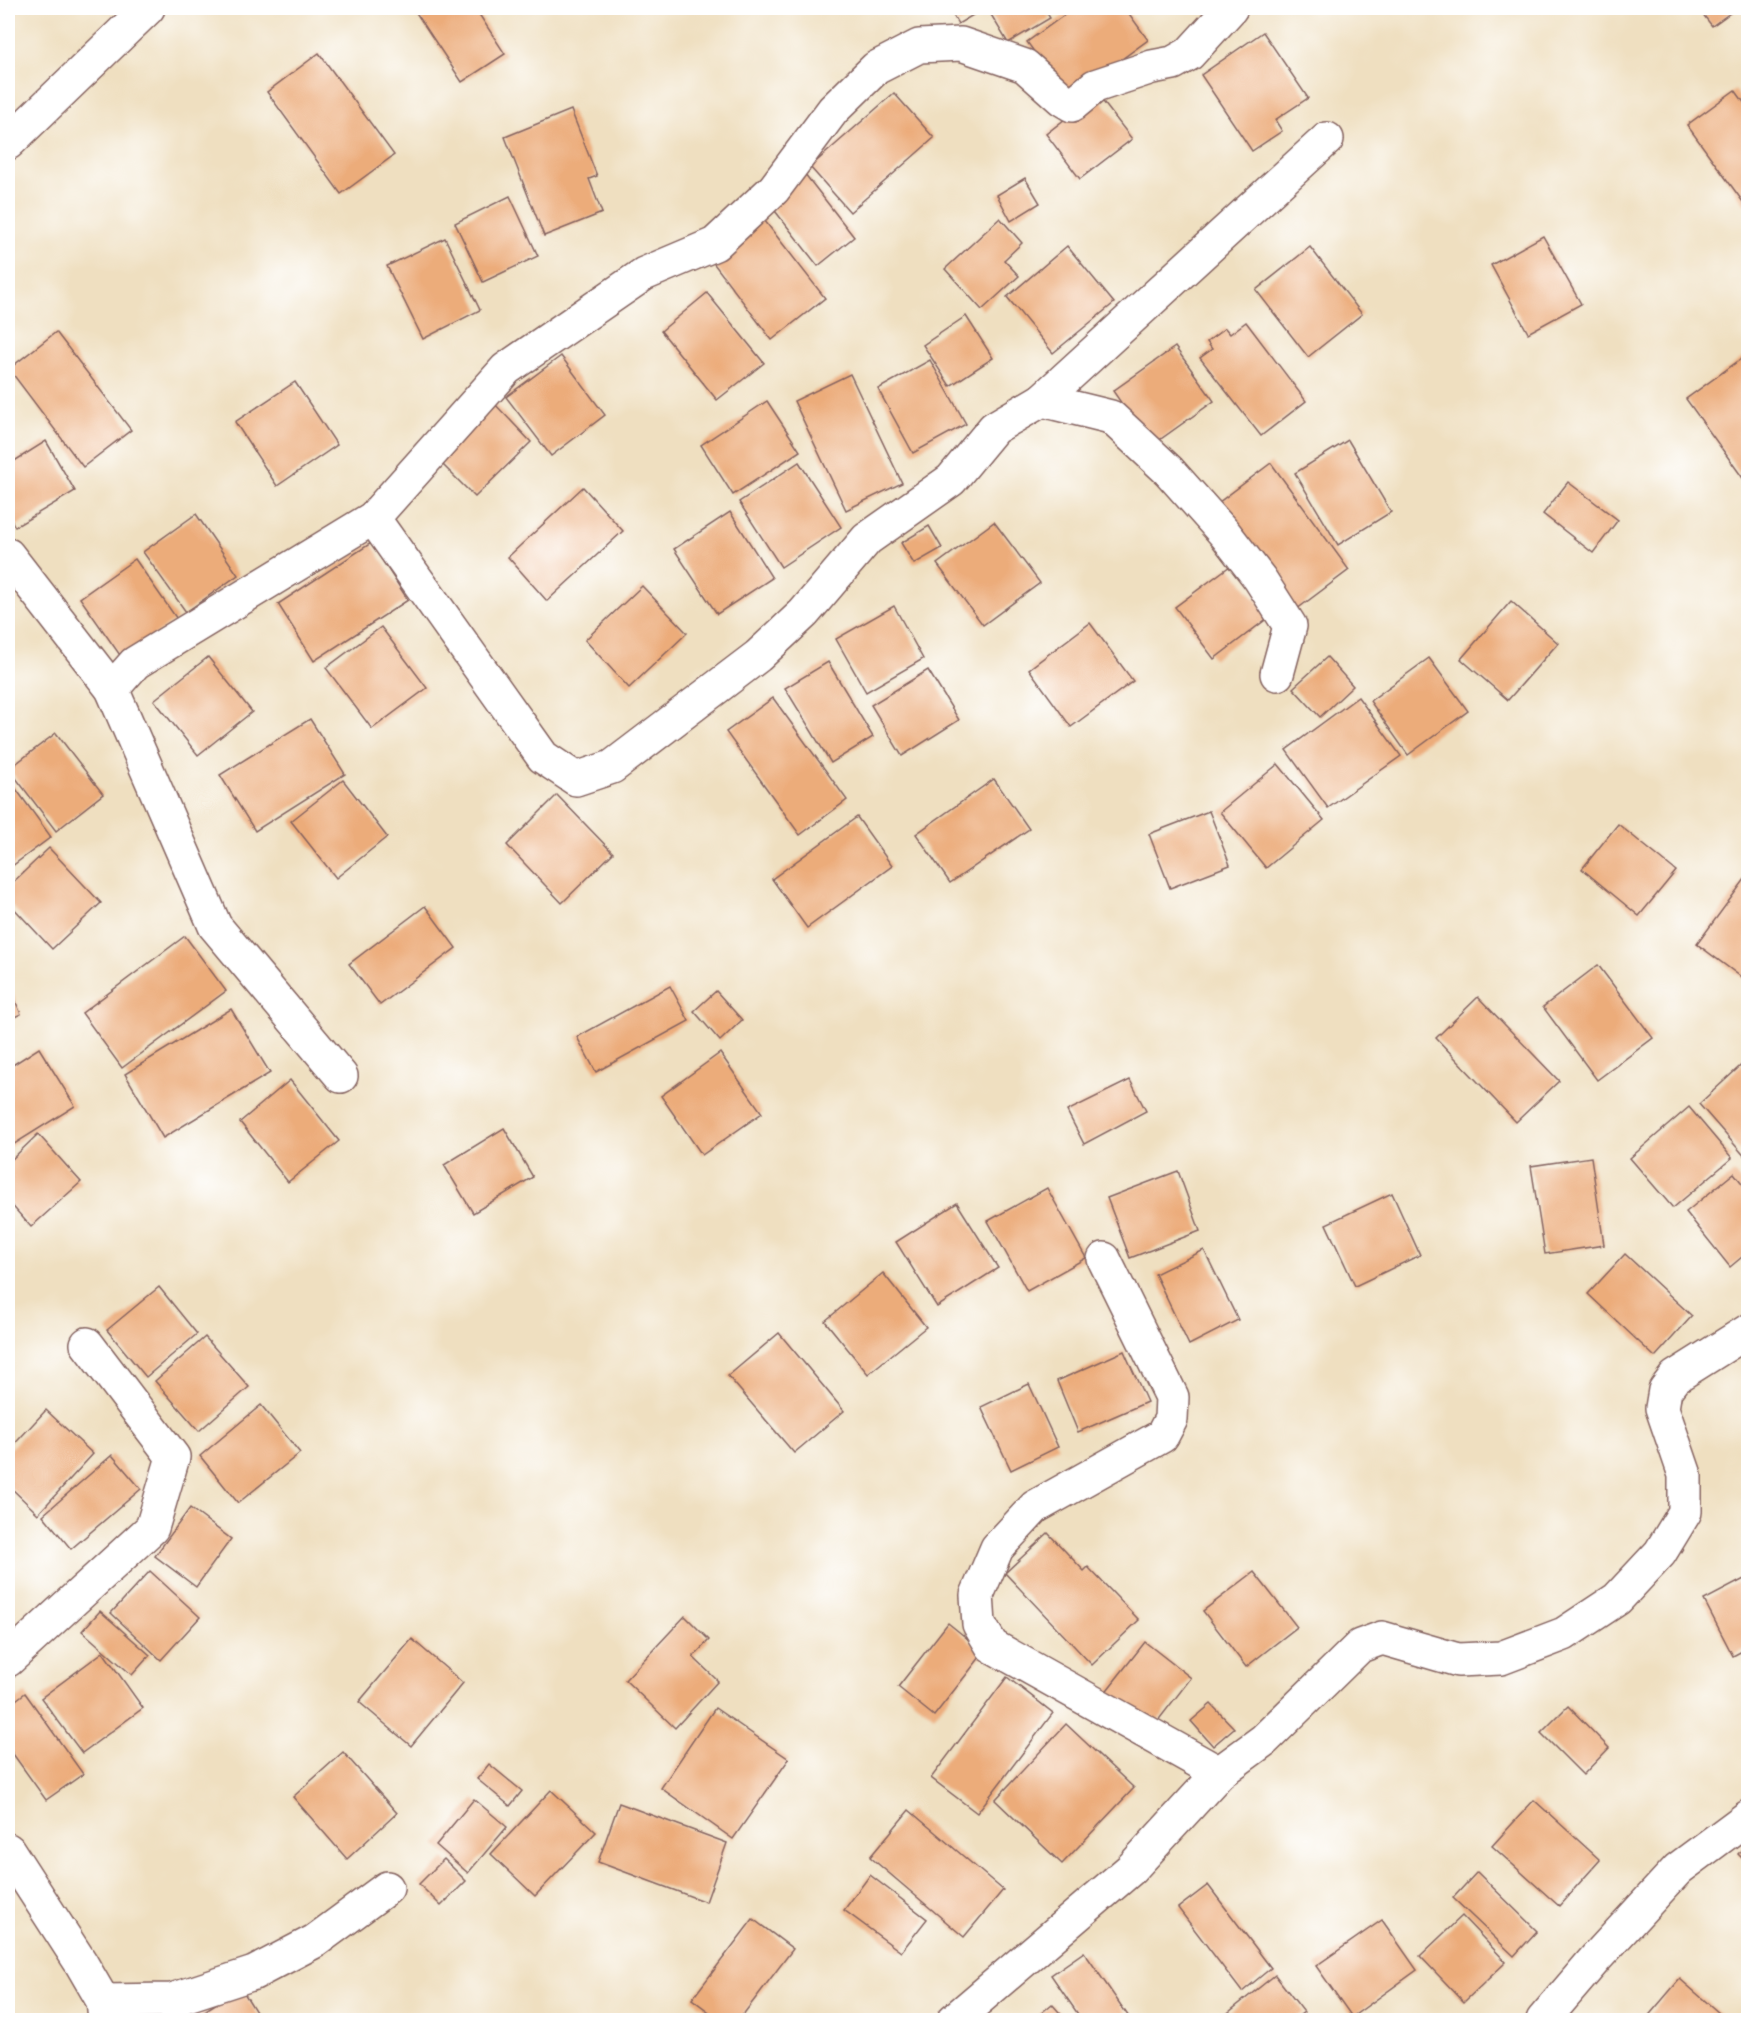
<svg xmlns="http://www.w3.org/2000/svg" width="1756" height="2028" font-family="'Patrick Hand',sans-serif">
  <rect width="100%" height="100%" fill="#fff"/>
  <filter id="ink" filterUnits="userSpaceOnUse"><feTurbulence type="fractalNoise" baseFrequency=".0167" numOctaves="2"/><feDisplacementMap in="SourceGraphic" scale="12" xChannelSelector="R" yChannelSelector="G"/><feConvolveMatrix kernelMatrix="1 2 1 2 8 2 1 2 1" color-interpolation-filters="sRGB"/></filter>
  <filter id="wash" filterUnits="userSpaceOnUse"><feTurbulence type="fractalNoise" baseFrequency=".008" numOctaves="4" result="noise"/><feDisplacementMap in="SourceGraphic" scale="24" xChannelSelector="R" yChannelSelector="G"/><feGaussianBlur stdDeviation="1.35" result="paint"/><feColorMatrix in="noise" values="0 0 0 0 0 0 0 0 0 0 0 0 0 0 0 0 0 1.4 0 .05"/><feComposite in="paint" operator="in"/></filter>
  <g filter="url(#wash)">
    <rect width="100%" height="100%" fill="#efdfc0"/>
    <g id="blocks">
      <g fill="#ecac7a">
        <polygon points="413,8 475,8 505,54 462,82"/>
        <polygon points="949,8 985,8 958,24"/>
        <polygon points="987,8 1044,8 1050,18 1008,43"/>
        <polygon points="1074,8 1125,8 1148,40 1068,98 1027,42"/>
        <polygon points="1698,8 1737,8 1712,26"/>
        <polygon points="1263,32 1308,98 1275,120 1282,131 1252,151 1201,75"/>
        <polygon points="319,53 394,155 341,194 267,92"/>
        <polygon points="1735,90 1748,108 1748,204 1746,206 1687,125"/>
        <polygon points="894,93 934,138 850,212 810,167"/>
        <polygon points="1097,94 1132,139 1080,179 1046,134"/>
        <polygon points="571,110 597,176 589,179 602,213 544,236 505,137"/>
        <polygon points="801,169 854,237 818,266 765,198"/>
        <polygon points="1025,178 1040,203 1011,221 997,195"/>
        <polygon points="510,196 538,256 483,282 455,223"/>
        <polygon points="761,216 825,298 772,340 708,256"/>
        <polygon points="1000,218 1022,243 1004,260 1019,276 982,310 945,269"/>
        <polygon points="1543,236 1581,304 1528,333 1491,265"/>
        <polygon points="445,238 480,310 423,339 387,266"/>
        <polygon points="1067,246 1114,303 1053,353 1007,297"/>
        <polygon points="1310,247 1362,314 1308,357 1256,290"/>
        <polygon points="707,293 764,363 717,400 661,331"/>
        <polygon points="966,316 993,358 950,386 923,345"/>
        <polygon points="1246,322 1306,401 1261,436 1200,358 1212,349 1207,342 1225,328 1230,334"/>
        <polygon points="56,332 131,430 83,467 9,369"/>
        <polygon points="1175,347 1214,401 1151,446 1113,391"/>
        <polygon points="1748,354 1748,478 1745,481 1686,399"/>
        <polygon points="561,356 605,415 551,456 506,397"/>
        <polygon points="930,360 966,424 913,453 878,389"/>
        <polygon points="850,374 902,483 846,510 794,401"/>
        <polygon points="295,382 337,445 277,486 235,422"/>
        <polygon points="492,401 531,442 475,497 435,457"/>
        <polygon points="767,401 800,451 733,495 701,445"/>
        <polygon points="1348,440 1391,512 1338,545 1295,473"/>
        <polygon points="46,441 75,491 15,527 8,514 8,465"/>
        <polygon points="799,462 841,527 781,567 739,502"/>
        <polygon points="1271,463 1349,570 1293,612 1214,506"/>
        <polygon points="1568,482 1618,520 1593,553 1543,514"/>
        <polygon points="583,487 623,531 547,601 508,557"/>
        <polygon points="730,512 772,578 717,614 674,549"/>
        <polygon points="196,514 238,575 186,612 143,552"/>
        <polygon points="994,522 1040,583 983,625 937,564"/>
        <polygon points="929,526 942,548 914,564 901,543"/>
        <polygon points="371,543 408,600 314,661 278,604"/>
        <polygon points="135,559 177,619 122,658 80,598"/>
        <polygon points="1230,566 1269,617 1214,659 1175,607"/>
        <polygon points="642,586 687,633 629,688 585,640"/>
        <polygon points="1511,601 1558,643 1508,700 1461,659"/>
        <polygon points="894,606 923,659 866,692 836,639"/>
        <polygon points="1090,623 1133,681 1071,727 1029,669"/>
        <polygon points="381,627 427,688 372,729 326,668"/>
        <polygon points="208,657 252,712 198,755 154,700"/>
        <polygon points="1327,657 1353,686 1320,717 1293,688"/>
        <polygon points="1429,658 1468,711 1408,755 1370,701"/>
        <polygon points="828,662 873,737 831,763 785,688"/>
        <polygon points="928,670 959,720 902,756 871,705"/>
        <polygon points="1358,697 1401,756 1328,808 1286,750"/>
        <polygon points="773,698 847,800 800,835 726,732"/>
        <polygon points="310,719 345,774 255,831 220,775"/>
        <polygon points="56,733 103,794 56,831 9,769"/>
        <polygon points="1278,764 1324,820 1266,868 1220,812"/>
        <polygon points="8,778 51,837 8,869"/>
        <polygon points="994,779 1029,829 950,883 916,834"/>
        <polygon points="343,780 387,837 336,878 291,821"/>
        <polygon points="557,795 613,853 562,903 507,845"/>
        <polygon points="1209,811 1230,865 1170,888 1149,834"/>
        <polygon points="857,817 892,866 807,928 772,879"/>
        <polygon points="1618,824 1676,871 1639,916 1582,869"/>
        <polygon points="49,848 101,903 52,949 8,902 8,887"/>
        <polygon points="1748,875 1748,982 1697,944"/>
        <polygon points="425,906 456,948 380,1005 349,964"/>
        <polygon points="185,936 226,991 122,1068 82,1013"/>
        <polygon points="1598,965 1653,1038 1597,1080 1543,1007"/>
        <polygon points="8,984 21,1014 8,1020"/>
        <polygon points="670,986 689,1021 596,1072 577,1037"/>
        <polygon points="716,991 742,1020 720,1041 694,1011"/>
        <polygon points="1478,997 1559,1081 1516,1122 1436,1038"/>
        <polygon points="231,1009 270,1073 163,1138 125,1074"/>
        <polygon points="39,1048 75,1106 8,1148 8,1068"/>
        <polygon points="720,1053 762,1113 702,1155 661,1096"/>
        <polygon points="1748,1059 1748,1160 1699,1104"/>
        <polygon points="290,1080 339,1141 288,1182 240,1122"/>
        <polygon points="1130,1080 1146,1111 1084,1144 1067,1111"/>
        <polygon points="1689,1107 1732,1158 1673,1208 1630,1158"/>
        <polygon points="504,1128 533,1177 473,1213 444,1165"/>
        <polygon points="38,1134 81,1182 31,1227 8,1201 8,1163"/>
        <polygon points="1591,1157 1604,1245 1545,1254 1531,1166"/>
        <polygon points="1178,1171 1200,1231 1130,1258 1107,1198"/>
        <polygon points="1734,1173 1748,1191 1748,1252 1730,1267 1686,1212"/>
        <polygon points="1047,1188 1086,1258 1027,1291 988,1221"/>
        <polygon points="1392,1193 1420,1255 1355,1286 1326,1224"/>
        <polygon points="957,1203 998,1268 937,1307 896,1242"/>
        <polygon points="1204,1250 1238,1320 1189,1345 1155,1274"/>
        <polygon points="1625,1254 1692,1316 1655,1357 1588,1294"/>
        <polygon points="883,1273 926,1327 868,1374 825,1321"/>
        <polygon points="159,1287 197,1334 146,1377 107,1330"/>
        <polygon points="779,1333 844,1411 794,1453 728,1376"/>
        <polygon points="205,1337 249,1387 199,1431 155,1381"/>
        <polygon points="1124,1351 1147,1402 1078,1432 1057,1381"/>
        <polygon points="1029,1384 1058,1447 1011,1470 981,1407"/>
        <polygon points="261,1405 300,1453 238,1503 200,1456"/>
        <polygon points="46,1410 93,1454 38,1514 8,1485 8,1451"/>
        <polygon points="112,1455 141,1489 71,1549 43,1515"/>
        <polygon points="190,1508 231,1539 196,1587 155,1556"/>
        <polygon points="1048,1533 1084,1571 1088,1567 1139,1620 1092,1665 1005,1573"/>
        <polygon points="150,1571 200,1617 161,1660 111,1613"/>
        <polygon points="1254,1572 1297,1627 1246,1667 1203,1611"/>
        <polygon points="1746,1578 1748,1582 1748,1648 1733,1656 1704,1600"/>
        <polygon points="100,1611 150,1655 132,1675 82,1631"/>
        <polygon points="685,1616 709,1640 693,1657 718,1681 675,1728 625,1680"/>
        <polygon points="948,1623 984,1652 934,1716 898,1687"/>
        <polygon points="412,1639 463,1683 411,1746 359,1702"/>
        <polygon points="1145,1642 1191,1678 1150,1731 1104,1694"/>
        <polygon points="103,1652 143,1708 82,1753 41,1698"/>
        <polygon points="1007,1677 1053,1713 977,1813 931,1778"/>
        <polygon points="25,1693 83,1774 46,1800 8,1747 8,1706"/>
        <polygon points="1211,1704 1234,1728 1213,1746 1191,1721"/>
        <polygon points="1568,1706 1609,1748 1583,1775 1541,1733"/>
        <polygon points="715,1708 789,1759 733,1839 661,1788"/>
        <polygon points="1066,1724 1134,1788 1062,1864 995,1800"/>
        <polygon points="343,1752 397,1813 347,1859 293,1797"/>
        <polygon points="489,1764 522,1791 510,1806 477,1779"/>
        <polygon points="551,1790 596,1832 535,1896 491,1854"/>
        <polygon points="474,1799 507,1827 468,1873 436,1845"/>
        <polygon points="1534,1800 1600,1860 1559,1906 1492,1846"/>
        <polygon points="619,1803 727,1843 706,1902 598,1862"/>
        <polygon points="909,1810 1003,1890 964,1937 870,1857"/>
        <polygon points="1748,1843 1748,1864 1738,1854"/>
        <polygon points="444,1859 466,1881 441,1906 419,1884"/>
        <polygon points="1477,1872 1537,1931 1514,1956 1453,1898"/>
        <polygon points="870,1875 927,1919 901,1952 844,1910"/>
        <polygon points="1208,1885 1271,1968 1242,1992 1178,1908"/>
        <polygon points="1462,1916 1506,1962 1464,2002 1420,1956"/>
        <polygon points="753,1919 793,1949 739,2020 720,2020 692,1999"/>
        <polygon points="1382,1920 1417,1970 1352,2017 1316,1966"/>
        <polygon points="1084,1952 1131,2020 1082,2020 1051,1975"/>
        <polygon points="1275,1975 1304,2012 1293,2020 1219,2020"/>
        <polygon points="1680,1979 1727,2020 1645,2020"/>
        <polygon points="241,1988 261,2020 190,2020"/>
        <polygon points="1052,2004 1066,2020 1033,2020"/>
      </g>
    </g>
  </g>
  <g filter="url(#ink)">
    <use href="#blocks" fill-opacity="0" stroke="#84625f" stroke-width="1.5"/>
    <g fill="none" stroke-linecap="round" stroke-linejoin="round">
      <defs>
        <g id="minor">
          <polyline points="8,143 148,8"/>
          <polyline points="1042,400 1327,139"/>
          <polyline points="373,518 543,757 576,779 612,767 758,656 804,613 867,539 951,480 994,428 1042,400 1111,417 1169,471 1226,535 1260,579 1290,626 1277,674"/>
          <polyline points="8,555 112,689 215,926 341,1076"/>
          <polyline points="112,689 135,663 373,518 506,369 644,274 715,244 774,189 833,110 876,68 919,46 961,44 1025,66 1062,99 1072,105 1095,86 1152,67 1173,63 1189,54 1231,8"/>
          <polyline points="1104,1259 1172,1397 1171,1419 1162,1436 1035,1507 997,1548 977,1595 979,1624 992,1646 1219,1773"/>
          <polyline points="8,1660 152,1528 173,1457 87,1344"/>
          <polyline points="8,1850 81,1963 103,2001 105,2020"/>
          <polyline points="103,2001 172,2000 254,1973 315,1941 387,1888"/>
          <polyline points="954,2020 1131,1869 1219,1773 1264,1740 1360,1646 1382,1638 1458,1660 1501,1658 1564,1634 1617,1599 1660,1553 1685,1512 1685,1475 1662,1408 1665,1390 1675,1377 1748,1331"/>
          <polyline points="1543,2020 1596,1958 1678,1869 1748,1817"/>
        </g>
      </defs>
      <use href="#minor" stroke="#84625f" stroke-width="36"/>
      <use href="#minor" stroke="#fff" stroke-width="33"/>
    </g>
  </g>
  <rect width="1756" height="2028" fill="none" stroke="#fff" stroke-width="30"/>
</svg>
